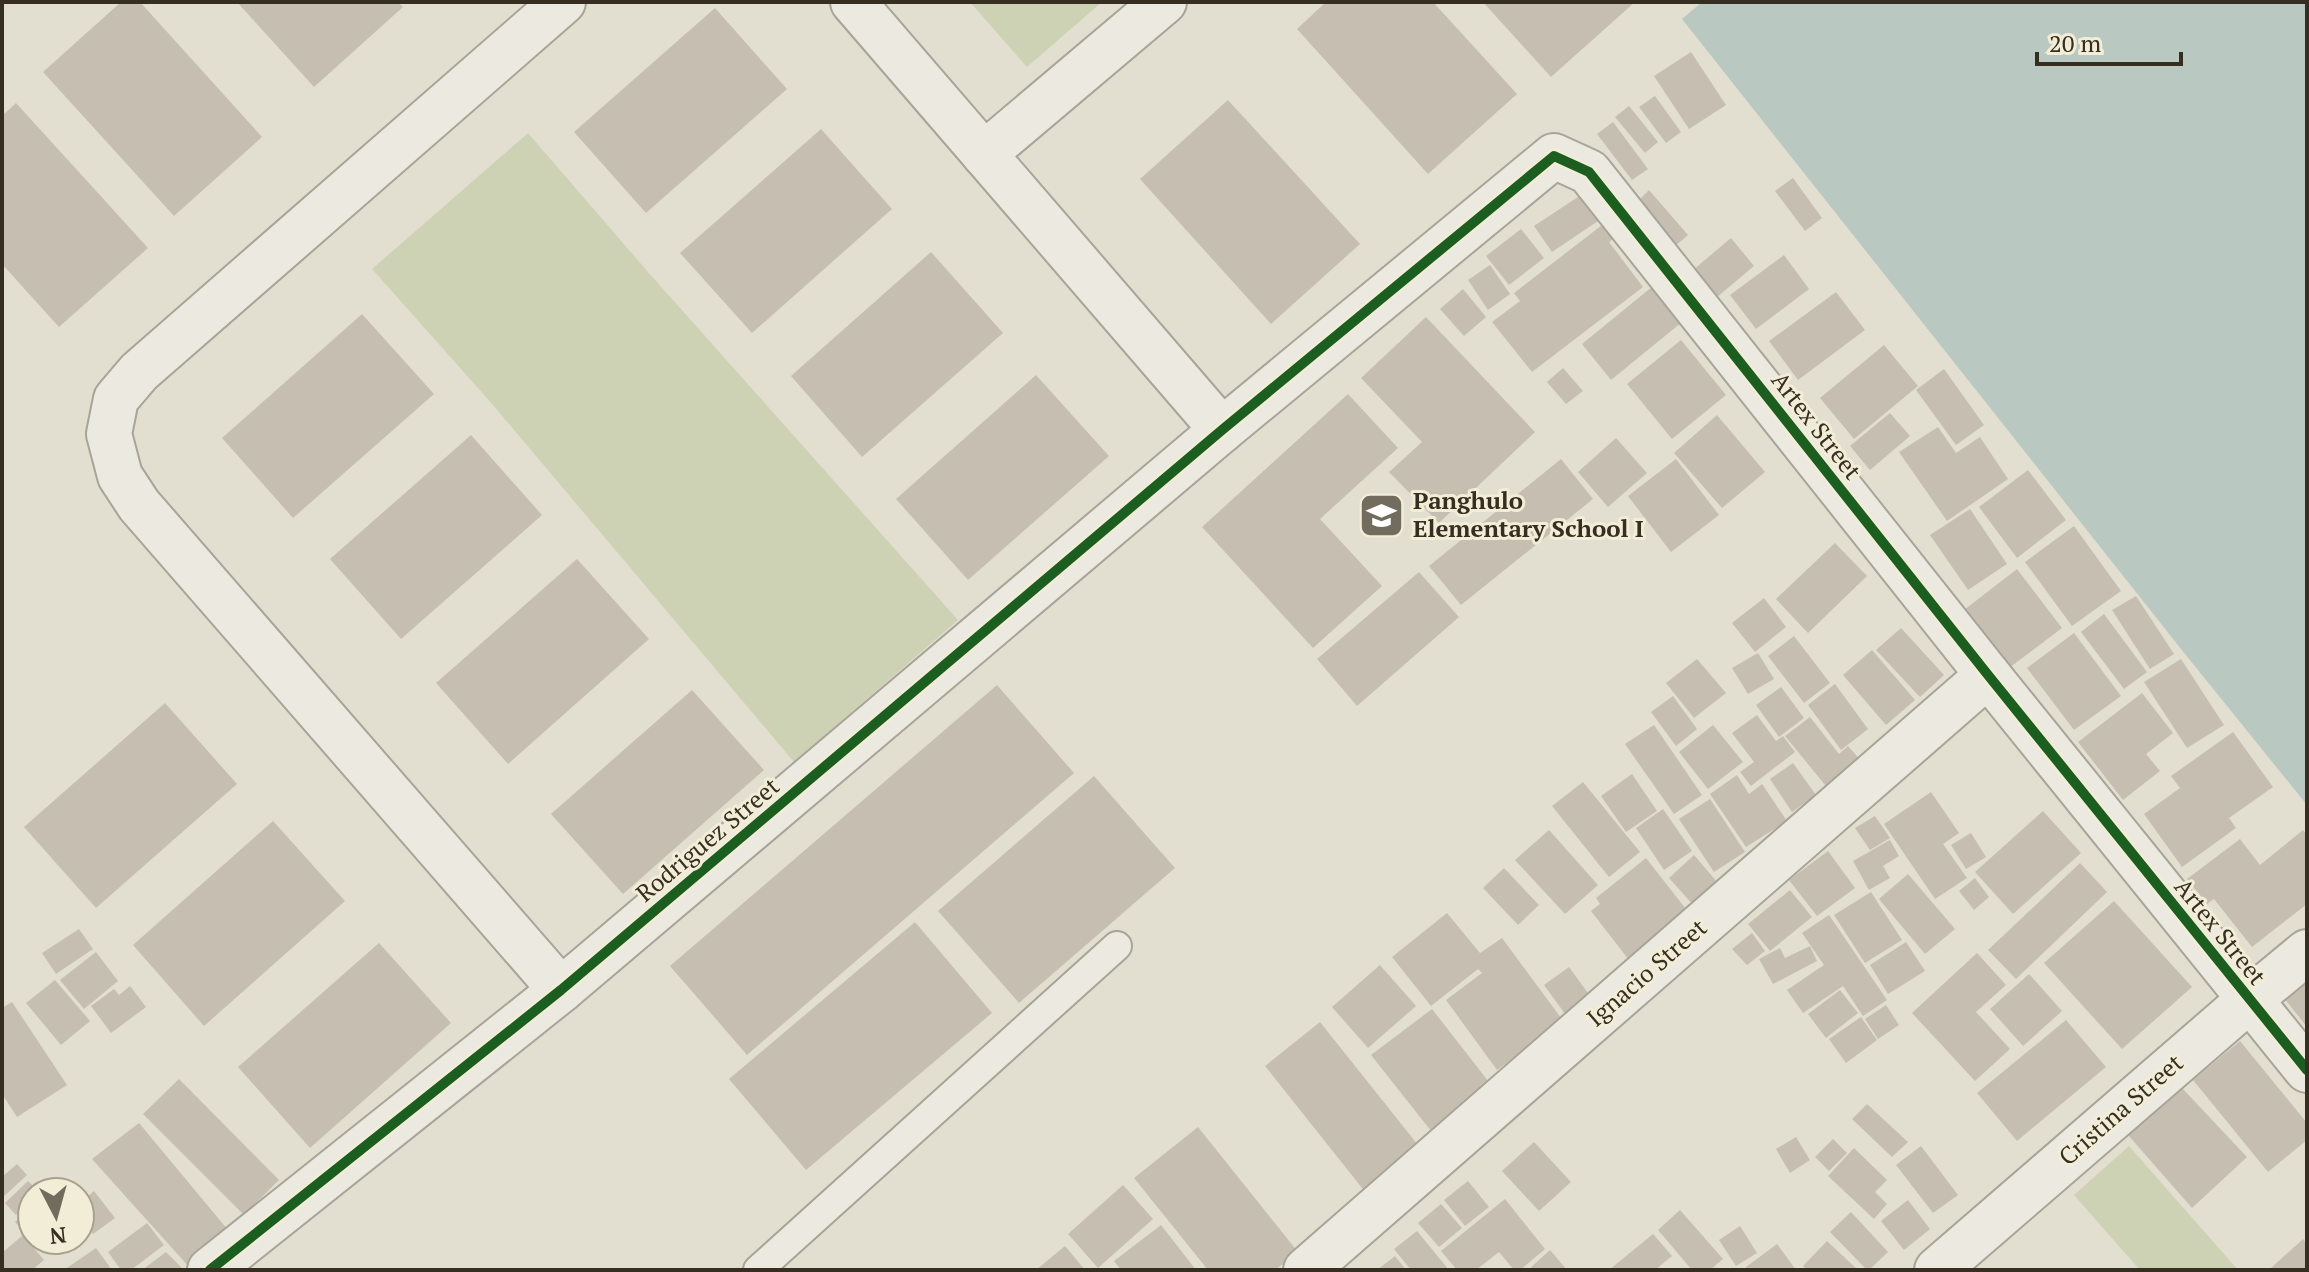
<svg xmlns="http://www.w3.org/2000/svg" width="2309" height="1272" font-family="'PT Serif',serif">
  <rect width="100%" height="100%" fill="#e2dfd0"/>
  <g fill="#ced2b4">
    <polygon points="970,2 1102,2 1027,67"/>
    <polygon points="528,133 648,272 958,620 794,762 493,405 372,269"/>
    <polygon points="2129,1146 2238,1270 2140,1270 2074,1195"/>
  </g>
  <polygon fill="#b9c9c1" points="1702,2 2307,2 2307,805 2185,654 1682,19"/>
  <g fill="#c6bfb1">
    <polygon points="121,2 140,2 262,137 174,216 43,72"/>
    <polygon points="237,2 398,2 403,7 314,87"/>
    <polygon points="1326,2 1433,2 1517,94 1428,174 1297,29"/>
    <polygon points="1483,2 1635,2 1551,77"/>
    <polygon points="715,8 787,89 646,213 574,132"/>
    <polygon points="1691,52 1726,105 1689,129 1654,76"/>
    <polygon points="1655,96 1681,132 1666,143 1639,107"/>
    <polygon points="1228,100 1360,244 1271,324 1140,179"/>
    <polygon points="16,103 148,248 59,327 2,264 2,116"/>
    <polygon points="1629,106 1658,142 1645,153 1615,117"/>
    <polygon points="1613,122 1648,169 1632,180 1597,134"/>
    <polygon points="821,129 892,209 752,333 680,253"/>
    <polygon points="1793,178 1822,218 1805,231 1775,191"/>
    <polygon points="1649,190 1688,235 1673,248 1635,204"/>
    <polygon points="1584,193 1601,219 1552,252 1534,226"/>
    <polygon points="1606,222 1617,236 1609,242 1643,287 1532,372 1492,322 1520,301 1514,293"/>
    <polygon points="1521,229 1544,258 1509,285 1486,256"/>
    <polygon points="1731,238 1754,266 1716,298 1693,270"/>
    <polygon points="931,252 1003,333 862,457 791,376"/>
    <polygon points="1784,255 1809,289 1756,329 1730,295"/>
    <polygon points="1490,265 1510,294 1488,310 1468,280"/>
    <polygon points="1658,282 1687,318 1611,380 1582,344"/>
    <polygon points="1463,289 1486,317 1464,336 1440,309"/>
    <polygon points="1836,292 1865,330 1798,380 1769,341"/>
    <polygon points="362,314 434,394 293,518 222,438"/>
    <polygon points="1426,317 1535,432 1439,523 1389,472 1422,442 1361,378"/>
    <polygon points="1681,340 1726,395 1672,439 1627,384"/>
    <polygon points="1884,345 1918,386 1854,439 1820,398"/>
    <polygon points="1563,368 1583,391 1566,404 1547,382"/>
    <polygon points="1944,369 1984,425 1956,445 1916,390"/>
    <polygon points="1036,375 1109,456 968,580 896,499"/>
    <polygon points="1348,394 1398,448 1320,519 1382,586 1313,648 1202,527"/>
    <polygon points="1890,413 1910,436 1870,470 1850,446"/>
    <polygon points="1717,415 1765,472 1722,508 1674,453"/>
    <polygon points="1938,427 1956,453 1980,437 2008,479 1947,521 1899,452"/>
    <polygon points="471,435 542,515 401,639 330,559"/>
    <polygon points="1616,438 1647,473 1608,507 1578,472"/>
    <polygon points="1561,459 1593,499 1461,605 1429,566"/>
    <polygon points="1676,459 1719,515 1671,552 1628,496"/>
    <polygon points="2028,470 2066,520 2017,558 1979,507"/>
    <polygon points="1970,509 2007,564 1968,590 1930,535"/>
    <polygon points="2074,526 2121,591 2072,626 2025,562"/>
    <polygon points="1835,543 1867,576 1808,633 1776,599"/>
    <polygon points="577,559 649,639 508,764 436,683"/>
    <polygon points="2017,569 2062,628 2009,668 1964,610"/>
    <polygon points="1419,572 1459,617 1357,706 1317,659"/>
    <polygon points="2136,596 2174,654 2150,669 2112,610"/>
    <polygon points="1764,598 1786,627 1755,652 1732,623"/>
    <polygon points="2104,614 2147,672 2124,689 2081,632"/>
    <polygon points="1901,628 1944,675 1920,697 1876,650"/>
    <polygon points="2074,633 2121,696 2074,730 2027,668"/>
    <polygon points="1794,636 1830,683 1804,703 1768,656"/>
    <polygon points="1872,650 1915,700 1886,725 1843,675"/>
    <polygon points="1758,653 1774,679 1748,694 1732,668"/>
    <polygon points="1697,659 1726,693 1694,718 1666,683"/>
    <polygon points="2181,659 2224,725 2187,748 2144,682"/>
    <polygon points="1835,684 1868,729 1841,750 1808,705"/>
    <polygon points="997,685 1074,773 747,1055 670,966"/>
    <polygon points="1781,687 1804,718 1779,737 1756,705"/>
    <polygon points="692,690 764,770 623,894 551,814"/>
    <polygon points="2142,693 2173,733 2146,754 2160,771 2123,800 2078,742"/>
    <polygon points="1673,696 1697,729 1676,746 1651,712"/>
    <polygon points="165,703 237,784 96,908 24,827"/>
    <polygon points="1757,715 1776,741 1783,736 1795,752 1751,786 1740,772 1754,762 1732,733"/>
    <polygon points="1810,717 1839,754 1848,746 1863,763 1830,791 1785,736"/>
    <polygon points="1654,725 1702,795 1674,814 1625,744"/>
    <polygon points="1713,725 1743,762 1708,789 1679,752"/>
    <polygon points="2233,732 2273,787 2229,818 2236,828 2182,867 2144,814 2180,788 2171,776"/>
    <polygon points="1793,763 1816,795 1792,812 1770,779"/>
    <polygon points="1632,774 1657,811 1626,832 1601,796"/>
    <polygon points="1737,775 1749,794 1762,784 1787,821 1746,847 1710,794"/>
    <polygon points="1094,776 1175,868 1019,1003 938,911"/>
    <polygon points="1583,782 1640,852 1609,877 1552,806"/>
    <polygon points="1931,792 1959,833 1943,844 1967,878 1935,899 1884,824"/>
    <polygon points="1710,799 1745,852 1714,872 1679,819"/>
    <polygon points="1663,809 1692,851 1664,870 1636,828"/>
    <polygon points="2043,811 2081,853 2013,914 1975,872"/>
    <polygon points="1875,816 1890,838 1870,850 1855,828"/>
    <polygon points="273,821 345,901 204,1026 133,945"/>
    <polygon points="1549,830 1598,885 1565,914 1515,860"/>
    <polygon points="2303,830 2307,835 2307,904 2252,947 2214,899 2207,904 2187,879 2240,839 2260,865"/>
    <polygon points="1971,833 1986,857 1966,869 1951,845"/>
    <polygon points="1890,840 1899,856 1883,866 1890,878 1869,890 1853,861"/>
    <polygon points="1828,851 1855,888 1817,916 1789,880"/>
    <polygon points="1694,855 1729,896 1704,917 1669,878"/>
    <polygon points="1646,858 1689,913 1629,960 1591,911 1600,904 1596,898"/>
    <polygon points="2080,863 2107,892 2016,979 1988,950"/>
    <polygon points="1504,868 1539,905 1518,925 1483,888"/>
    <polygon points="1908,874 1955,929 1925,954 1879,899"/>
    <polygon points="1975,878 1989,897 1974,910 1959,891"/>
    <polygon points="1790,890 1812,917 1770,951 1748,924"/>
    <polygon points="1871,892 1902,940 1865,963 1834,915"/>
    <polygon points="2114,901 2192,987 2122,1049 2044,963"/>
    <polygon points="1447,913 1480,953 1502,938 1564,1022 1497,1070 1446,1000 1482,973 1478,969 1431,1006 1392,957"/>
    <polygon points="1829,915 1887,1000 1863,1016 1843,986 1803,1013 1787,990 1824,965 1802,933"/>
    <polygon points="915,922 992,1013 806,1170 729,1079"/>
    <polygon points="79,929 93,949 56,974 42,953"/>
    <polygon points="1752,933 1765,951 1747,965 1732,949"/>
    <polygon points="1906,942 1925,971 1888,994 1870,965"/>
    <polygon points="379,943 451,1023 310,1148 238,1067"/>
    <polygon points="1810,946 1817,961 1773,984 1759,959 1780,948 1785,958"/>
    <polygon points="96,952 118,981 84,1009 60,980"/>
    <polygon points="1977,953 2006,985 1976,1012 2010,1049 1975,1081 1912,1013"/>
    <polygon points="1380,965 1416,1006 1368,1048 1332,1007"/>
    <polygon points="1569,967 1593,1000 1568,1018 1544,985"/>
    <polygon points="2307,971 2307,1027 2280,993"/>
    <polygon points="2029,974 2062,1011 2023,1046 1990,1009"/>
    <polygon points="55,980 90,1021 61,1045 26,1003"/>
    <polygon points="130,986 146,1007 111,1033 91,1006 114,989 119,995"/>
    <polygon points="1840,990 1858,1013 1826,1038 1808,1014"/>
    <polygon points="12,1002 67,1085 17,1117 2,1094 2,1008"/>
    <polygon points="1886,1005 1899,1025 1878,1039 1865,1019"/>
    <polygon points="1432,1009 1499,1095 1439,1141 1371,1055"/>
    <polygon points="1861,1017 1877,1040 1846,1063 1829,1039"/>
    <polygon points="2066,1020 2106,1067 2017,1141 1977,1093"/>
    <polygon points="1320,1022 1426,1155 1370,1198 1265,1066"/>
    <polygon points="2240,1041 2307,1123 2307,1140 2268,1172 2193,1080"/>
    <polygon points="179,1079 279,1180 244,1215 143,1114"/>
    <polygon points="2182,1088 2247,1157 2192,1208 2128,1135"/>
    <polygon points="1867,1104 1908,1142 1892,1157 1852,1119"/>
    <polygon points="139,1123 233,1236 190,1268 92,1159"/>
    <polygon points="1198,1127 1298,1252 1275,1270 1208,1270 1134,1178"/>
    <polygon points="1796,1137 1810,1160 1790,1173 1776,1149"/>
    <polygon points="1833,1139 1847,1153 1829,1171 1815,1157"/>
    <polygon points="1534,1142 1571,1182 1539,1211 1502,1171"/>
    <polygon points="1921,1146 1958,1195 1933,1213 1896,1165"/>
    <polygon points="1854,1148 1887,1180 1875,1192 1887,1204 1874,1219 1828,1176"/>
    <polygon points="17,1164 27,1175 2,1198 2,1177"/>
    <polygon points="28,1181 39,1192 32,1192 32,1199 16,1215 5,1203"/>
    <polygon points="1468,1181 1489,1207 1465,1226 1444,1200"/>
    <polygon points="1123,1185 1153,1219 1098,1268 1068,1234"/>
    <polygon points="94,1191 115,1218 93,1234 80,1218 80,1203"/>
    <polygon points="1505,1199 1545,1249 1520,1270 1514,1270 1499,1252 1476,1270 1457,1270 1441,1251"/>
    <polygon points="1908,1200 1930,1229 1904,1250 1881,1221"/>
    <polygon points="1441,1204 1462,1228 1439,1247 1418,1223"/>
    <polygon points="32,1207 32,1240 59,1240 43,1253 15,1222"/>
    <polygon points="1680,1210 1723,1259 1710,1270 1692,1270 1658,1230"/>
    <polygon points="1851,1212 1888,1252 1869,1270 1867,1270 1830,1232"/>
    <polygon points="147,1223 164,1245 131,1270 121,1270 108,1252"/>
    <polygon points="1161,1225 1196,1270 1121,1270 1114,1261"/>
    <polygon points="1740,1226 1757,1253 1736,1266 1719,1240"/>
    <polygon points="1417,1231 1449,1270 1411,1270 1394,1249"/>
    <polygon points="1653,1234 1672,1256 1655,1270 1609,1270"/>
    <polygon points="23,1235 44,1260 32,1270 2,1270 2,1253"/>
    <polygon points="2303,1239 2307,1244 2307,1270 2273,1270 2271,1268"/>
    <polygon points="1827,1241 1858,1270 1807,1270 1803,1266"/>
    <polygon points="1777,1244 1796,1270 1747,1270 1746,1267"/>
    <polygon points="1065,1246 1085,1270 1036,1270"/>
    <polygon points="96,1248 112,1270 64,1270"/>
    <polygon points="1550,1250 1567,1270 1528,1270"/>
    <polygon points="166,1252 184,1270 142,1270"/>
    <polygon points="1395,1256 1406,1270 1377,1270"/>
  </g>
  <g fill="none" stroke-linecap="round" stroke-linejoin="round">
    <defs>
      <polyline id="service" points="758,1270 1117,946"/>
      <g id="minor">
        <polyline points="853,2 1222,430"/>
        <polyline points="984,154 1164,2"/>
        <polyline points="561,990 139,505 120,476 109,434 116,399 139,372 563,2"/>
        <polyline points="210,1270 561,990 1222,430 1554,156 1589,172 1988,675 2307,1070"/>
        <polyline points="1306,1270 1988,675"/>
        <polyline points="1937,1270 2249,1000 2307,952"/>
      </g>
    </defs>
    <use href="#service" stroke="#a8a498" stroke-width="32"/>
    <use href="#minor" stroke="#a8a498" stroke-width="48"/>
    <use href="#service" stroke="#ebe9e0" stroke-width="28"/>
    <use href="#minor" stroke="#ebe9e0" stroke-width="44"/>
    <defs>
      <polyline id="cycleway" points="210,1270 561,990 1222,430 1554,156 1589,172 1988,675 2307,1070"/>
    </defs>
    <use href="#cycleway" stroke="#f2edd7" stroke-width="15"/>
    <use href="#cycleway" stroke="#1b5e20" stroke-width="10"/>
  </g>
  <defs>
    <symbol id="school-square" viewBox="-11 -11 22 22"><rect x="-9" y="-9" width="18" height="18" rx="4" fill="#726c5e" stroke="#f2edd7"/><path d="M0-5L7-2L0 1L-7-2ZM-4 1L0 2.5L4 1V4Q0 6-4 4Z" fill="#fff"/></symbol>
  </defs>
  <g fill-rule="evenodd">
    <use href="#school-square" x="1356" y="490" width="51" height="51"/>
  </g>
  <g text-anchor="middle" stroke-width="6" stroke-linejoin="round" paint-order="stroke">
    <g font-size="24" fill="#362e21" stroke="#f2edd7">
      <text transform="translate(1816 426) rotate(52)" y="8">Artex Street</text>
      <text transform="translate(708 840) rotate(-40)" y="8">Rodriguez Street</text>
      <text transform="translate(2220 932) rotate(51)" y="8">Artex Street</text>
      <text transform="translate(1647 973) rotate(-41)" y="8">Ignacio Street</text>
      <text transform="translate(2121 1110) rotate(-41)" y="8">Cristina Street</text>
    </g>
    <g font-size="24" font-weight="bold" fill="#362e21" stroke="#f2edd7" text-anchor="start">
      <text x="1413" y="509">Panghulo<tspan x="1413" dy="28">Elementary School I</tspan></text>
    </g>
  </g>
  <rect width="2309" height="1272" fill="none" stroke="#362e21" stroke-width="8"/>
  <g transform="translate(56 1216) rotate(174)"><circle r="38" fill="#f2edd7" stroke="#a7a18e" stroke-width="2"/>
  <path d="M0-6L14 30L0 20L-14 30Z" fill="#726c5e"/>
  <text y="-12" font-size="22" font-weight="bold" text-anchor="middle" fill="#362e21">N</text>
  </g>
  <path d="M2037 52v12h144v-12" fill="none" stroke="#362e21" stroke-width="4"/>
  <text x="2049" y="52" font-size="24" fill="#362e21" stroke="#f2edd7" stroke-width="6" paint-order="stroke">20 m</text>
</svg>
